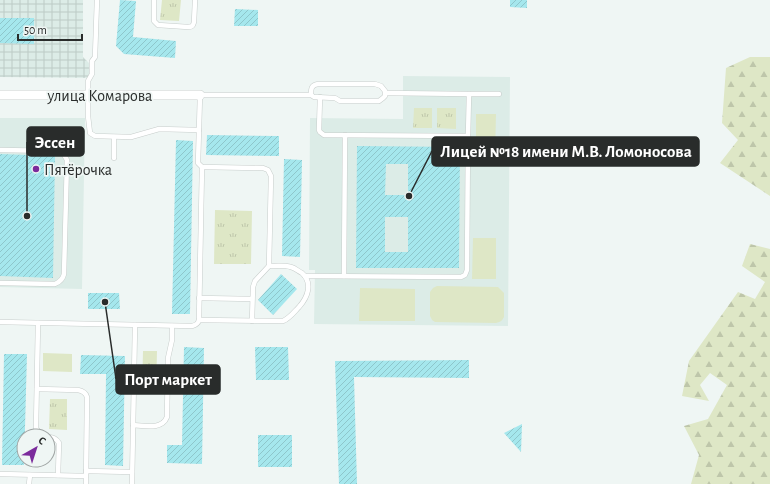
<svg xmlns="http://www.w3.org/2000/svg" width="770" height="484" font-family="'Alegreya Sans',sans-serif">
  <defs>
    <pattern id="industrial-grid" width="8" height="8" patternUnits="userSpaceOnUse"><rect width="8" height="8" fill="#dcece7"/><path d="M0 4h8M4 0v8" fill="none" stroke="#bdcbc6"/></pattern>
    <pattern id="forest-firs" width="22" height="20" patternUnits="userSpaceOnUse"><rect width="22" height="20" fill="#dee7c6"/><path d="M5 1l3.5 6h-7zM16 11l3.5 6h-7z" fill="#bec6aa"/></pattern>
    <pattern id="park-tufts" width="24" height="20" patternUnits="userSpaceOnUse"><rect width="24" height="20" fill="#dee7c6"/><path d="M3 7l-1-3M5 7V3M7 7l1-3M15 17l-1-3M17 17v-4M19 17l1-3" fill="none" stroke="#bec6aa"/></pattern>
    <pattern id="building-hatch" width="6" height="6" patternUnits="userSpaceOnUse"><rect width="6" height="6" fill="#a5e7ed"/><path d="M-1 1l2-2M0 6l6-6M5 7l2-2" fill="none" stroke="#8ec6cb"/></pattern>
  </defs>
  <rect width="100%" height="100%" fill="#eff6f4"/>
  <g fill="#dcece7">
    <polygon points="403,76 510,77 508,326 314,324 315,270 309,270 310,118 403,119"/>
    <polygon points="0,118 85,118 82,289 0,287"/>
  </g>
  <polygon fill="url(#industrial-grid)" points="0,0 83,0 83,57 89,63 89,78 0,77"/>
  <g fill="#dee7c6">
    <polygon points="476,114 496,114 495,156 476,156"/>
    <polygon points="473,238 496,238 496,279 472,279"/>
    <path d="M437,286L498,287L504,293V317C502,321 500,322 496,323L435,322L432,320L430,316V292L433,288Z"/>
    <polygon points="360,288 415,289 415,321 359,321"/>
    <polygon points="43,353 72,354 72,372 43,371"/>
  </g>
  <g fill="url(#forest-firs)">
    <polygon points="750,57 770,57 770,196 720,163 738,140 722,123 726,68"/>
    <polygon points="750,244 770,249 770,484 691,484 699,455 684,426 708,419 727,385 710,373 700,385 709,401 682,396 689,361 738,292 755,299 765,282 742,266"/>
  </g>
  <g fill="url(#park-tufts)">
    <polygon points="162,0 181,0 179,21 160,20"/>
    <polygon points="414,108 432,108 432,128 413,128"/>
    <polygon points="437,108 456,108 456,129 437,128"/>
    <polygon points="215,210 252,211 251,264 214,264"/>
    <polygon points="143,351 157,351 156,393 142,392"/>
    <polygon points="50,399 67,399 67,430 49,429"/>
  </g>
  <g fill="url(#building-hatch)" fill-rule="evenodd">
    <polygon points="120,0 136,1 133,37 176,41 175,58 124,54 116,46"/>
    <polygon points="510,0 527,0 527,8 510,7"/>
    <polygon points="235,9 258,10 258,26 234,26"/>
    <polygon points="0,18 34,18 34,44 0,43"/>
    <polygon points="207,135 279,136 279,156 206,155"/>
    <polygon points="176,140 193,141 190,314 172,314"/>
    <path d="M357,146L460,147L459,268H356ZM386,164H408V195H385ZM385,217H408V252H385Z"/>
    <polygon points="0,154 55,156 53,278 0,276"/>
    <polygon points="284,159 302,160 300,257 282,256"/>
    <polygon points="281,274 297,289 273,315 258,300"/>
    <polygon points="88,293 119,293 120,309 88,309"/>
    <polygon points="184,347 204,348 202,464 167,463 167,445 182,445"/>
    <polygon points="255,347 288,347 289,380 256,380"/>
    <polygon points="4,354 27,354 24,465 2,465"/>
    <polygon points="81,355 125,356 123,466 105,465 106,374 80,374"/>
    <polygon points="469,360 469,378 354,377 357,484 339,484 335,361"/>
    <polygon points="522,424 521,452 504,433"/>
    <rect x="258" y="435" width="34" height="32"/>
  </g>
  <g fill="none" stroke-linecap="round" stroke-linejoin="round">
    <defs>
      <g id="service">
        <polyline points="97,0 95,57 92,61 92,74 88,81 88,116 90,133 95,136 131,137 159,129 199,130"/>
        <path d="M154,0V21L158,25L188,27C192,27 193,26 194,22L195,1"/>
        <polyline points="469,94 499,94"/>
        <polyline points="320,97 319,130 320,132 324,135 468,136 469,94 385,93"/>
        <path d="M0,150L57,151L63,153L67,160L64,274C63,279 60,282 55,284L0,283"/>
        <polyline points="114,158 114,137"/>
        <polyline points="305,276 461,277 465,275 467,270 468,136"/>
        <polyline points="344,276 345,135"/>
        <polyline points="199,298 252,299"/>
        <path d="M199,320L283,321C290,318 294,312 299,307C308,297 313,283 302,273C298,271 295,268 291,267C284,265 276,266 269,266L271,176L268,170L263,168L202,167"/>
        <polyline points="252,321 253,287 255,281 269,266"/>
        <path d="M0,322L192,326C196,325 198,324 199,320L202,167L198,163L200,95H311L314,97L335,98L340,101H379L383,98L385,96V91L381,86L375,84H318C311,85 311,89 311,95"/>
        <polyline points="38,323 36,428 39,433 42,436"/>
        <path d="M37,389L78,390C83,391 86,393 87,397L86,484"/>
        <path d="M133,425C145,426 162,430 167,417L168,358L172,340V326"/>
        <path d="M48,437C53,437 56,438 59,443L58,475"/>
        <polyline points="86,471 132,472"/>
        <polyline points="0,474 86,476"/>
        <polyline points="29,484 30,475"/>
        <polyline points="132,484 135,325"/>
      </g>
      <polyline id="minor" points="0,95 200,95"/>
    </defs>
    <use href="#service" stroke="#c7cdcb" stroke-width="5.5"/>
    <use href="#minor" stroke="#c7cdcb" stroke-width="10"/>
    <use href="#service" stroke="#fff" stroke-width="4.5"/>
    <use href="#minor" stroke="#fff" stroke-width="9"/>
  </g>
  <circle fill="#7b2b9c" stroke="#eff6f4" stroke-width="1.5" cx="36" cy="169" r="4"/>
  <g text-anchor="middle" stroke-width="3.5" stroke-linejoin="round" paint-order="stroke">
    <g font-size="16" fill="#292c2b" stroke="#eff6f4">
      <text x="100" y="101">улица Комарова</text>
    </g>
    <g font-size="16" fill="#292c2b" stroke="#eff6f4" text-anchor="start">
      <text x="44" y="175">Пятёрочка</text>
    </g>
  </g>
  <path fill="none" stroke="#292c2b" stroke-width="1.5" d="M27 216L27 142M409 196L432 151M105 302L116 379"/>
  <g fill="#292c2b" stroke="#eff6f4" stroke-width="1.5">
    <circle cx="27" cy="216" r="4"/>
    <circle cx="409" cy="196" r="4"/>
    <circle cx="105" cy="302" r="4"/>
  </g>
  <g fill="#292c2b" stroke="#292c2b" stroke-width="1.5">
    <rect x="27" y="127" width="57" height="29" rx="4"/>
    <rect x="432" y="137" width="267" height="29" rx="4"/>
    <rect x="116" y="365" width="104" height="29" rx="4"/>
  </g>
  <g font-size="17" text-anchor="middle" font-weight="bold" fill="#fff">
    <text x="55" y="148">Эссен</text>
    <text x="566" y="157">Лицей №18 имени М.В. Ломоносова</text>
    <text x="168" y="385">Порт маркет</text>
  </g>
  <g transform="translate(36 448) rotate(39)"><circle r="19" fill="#eff6f4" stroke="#a0a5a4"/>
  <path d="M0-3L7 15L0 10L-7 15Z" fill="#7b2b9c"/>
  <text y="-6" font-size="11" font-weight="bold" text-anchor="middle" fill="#292c2b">С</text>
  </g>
  <path d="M18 34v6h64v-6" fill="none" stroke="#292c2b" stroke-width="2"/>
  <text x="24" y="34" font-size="12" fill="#292c2b" stroke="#eff6f4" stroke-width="3" paint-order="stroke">50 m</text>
</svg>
